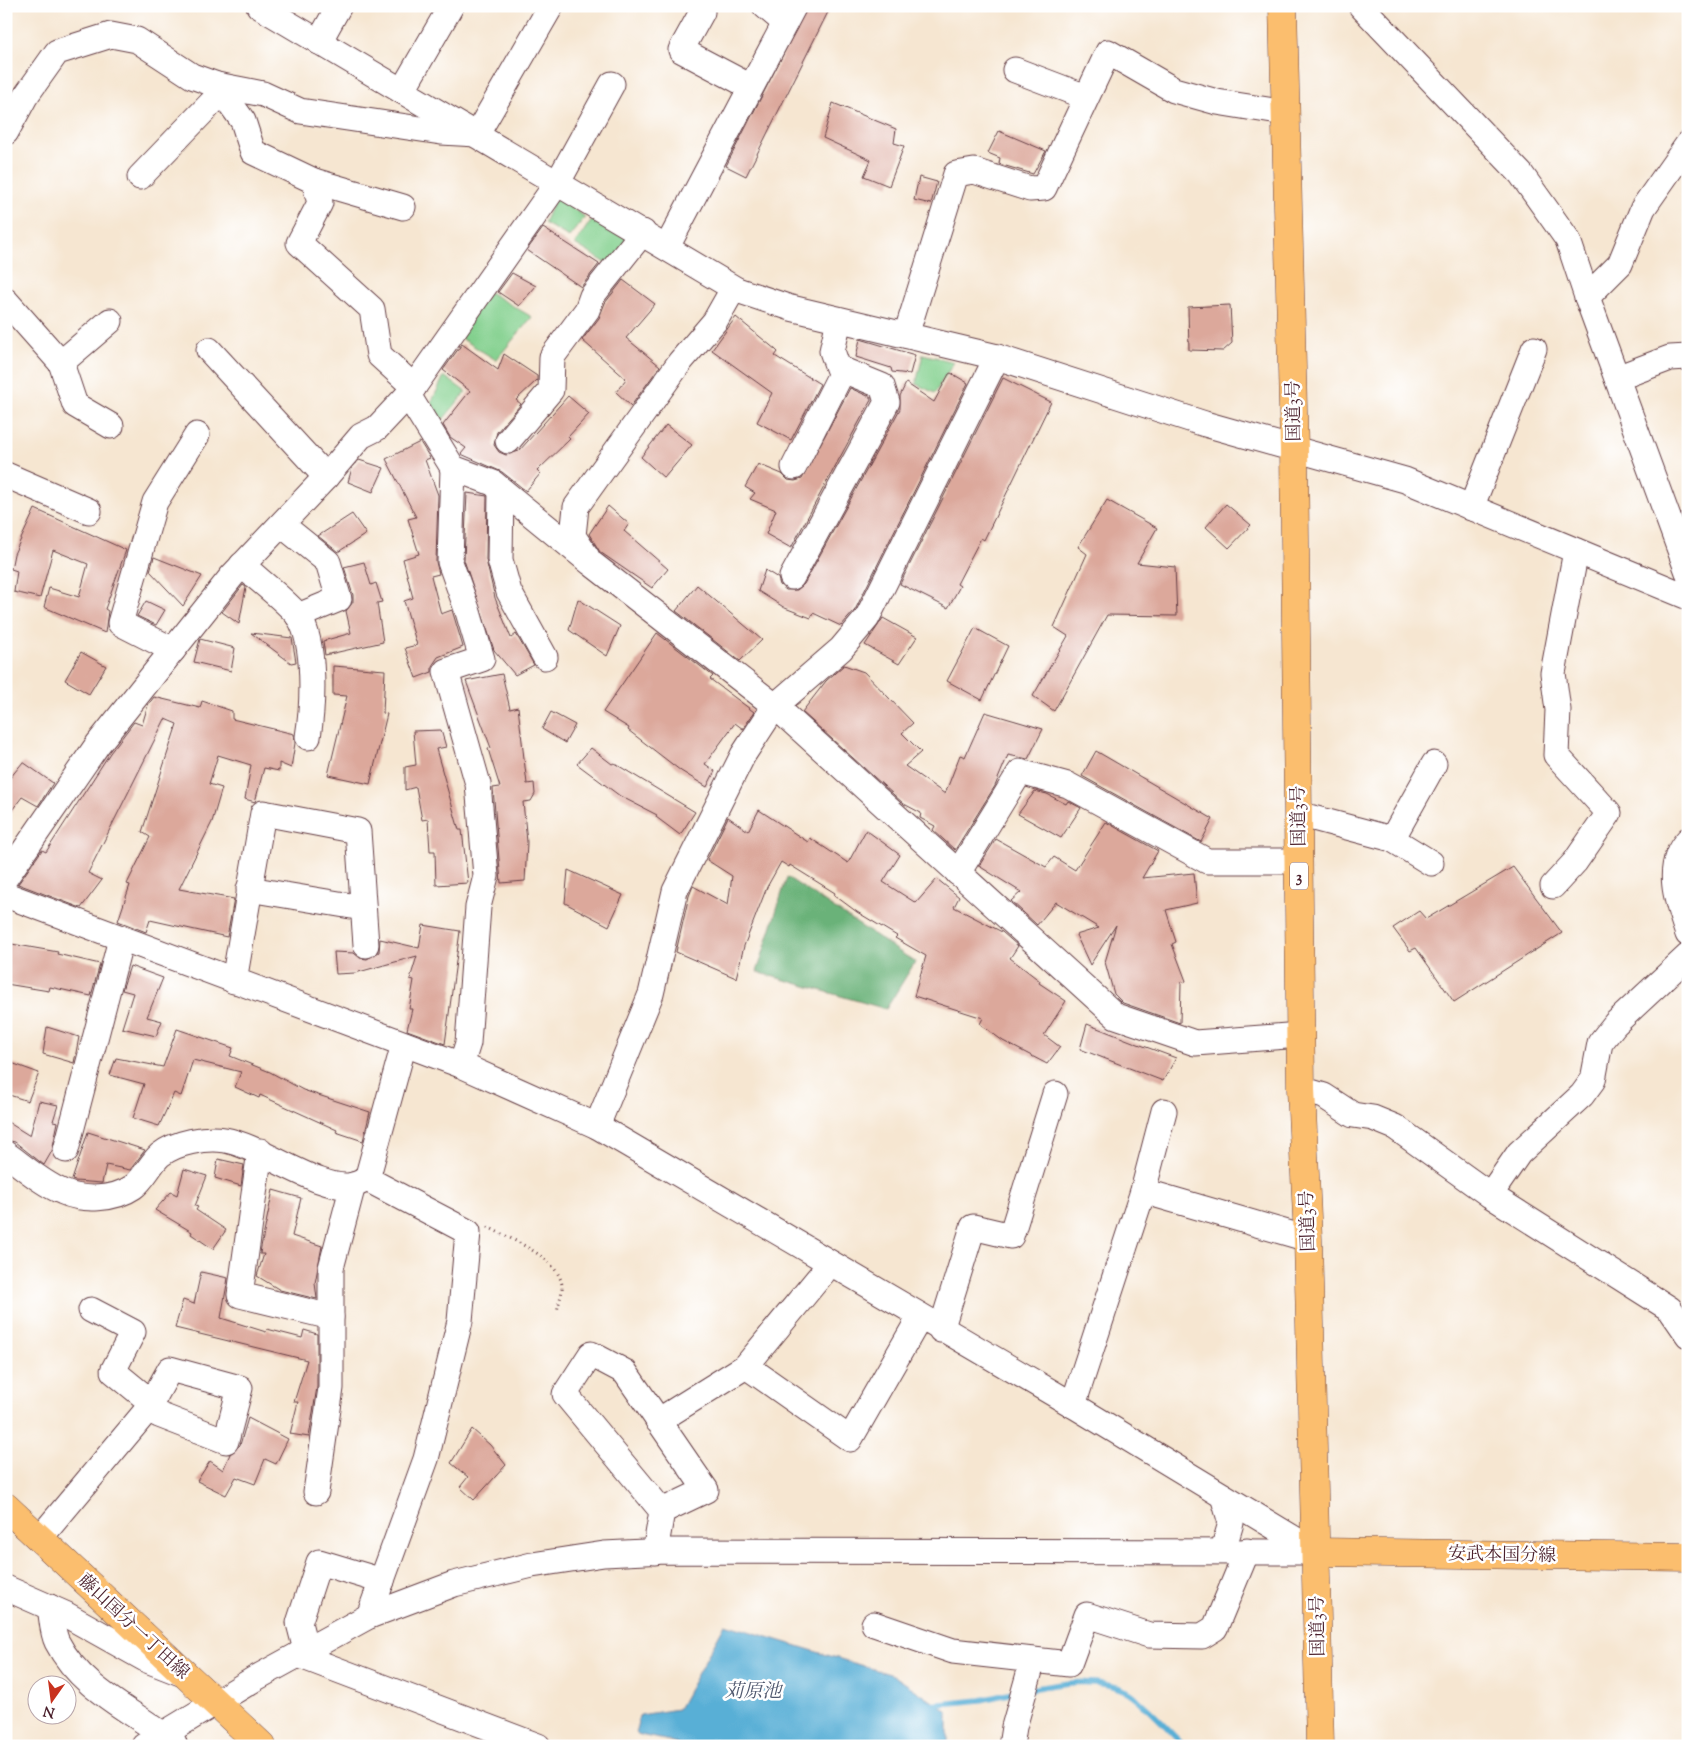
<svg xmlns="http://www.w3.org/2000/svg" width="1694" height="1752" font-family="'Sorts Mill Goudy','Noto Serif JP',serif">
  <rect width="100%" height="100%" fill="#fff"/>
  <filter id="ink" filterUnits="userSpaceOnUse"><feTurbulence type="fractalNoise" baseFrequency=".02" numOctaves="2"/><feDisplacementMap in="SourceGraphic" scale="10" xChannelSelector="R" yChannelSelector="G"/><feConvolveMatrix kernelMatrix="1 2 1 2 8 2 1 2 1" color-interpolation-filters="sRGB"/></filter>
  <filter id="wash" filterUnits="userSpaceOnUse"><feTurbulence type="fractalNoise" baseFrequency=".0096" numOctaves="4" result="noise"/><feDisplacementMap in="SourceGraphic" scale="20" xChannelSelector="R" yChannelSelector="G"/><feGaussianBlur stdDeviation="1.12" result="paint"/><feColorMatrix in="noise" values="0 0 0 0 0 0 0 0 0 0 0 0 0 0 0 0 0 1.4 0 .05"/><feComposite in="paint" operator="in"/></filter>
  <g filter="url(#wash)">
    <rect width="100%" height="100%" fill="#f6e6d1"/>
    <g fill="#83d08e" stroke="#66785c">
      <polygon points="556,196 585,217 569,237 544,223"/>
      <polygon points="592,219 633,239 611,266 575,244"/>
      <polygon points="489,292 532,317 496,360 459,337"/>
      <polygon points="923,354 954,362 935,393 916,384"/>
      <polygon points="444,376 466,392 440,423 431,403"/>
    </g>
    <polygon fill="#6ab279" stroke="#5a6852" points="787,877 915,962 886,1009 757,972"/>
    <path fill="#59afd6" stroke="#526780" d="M725,1624L893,1675L948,1712V1746H682C668,1738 650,1739 635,1733L640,1715L678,1709Z"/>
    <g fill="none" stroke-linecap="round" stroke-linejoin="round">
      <g stroke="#59afd6" stroke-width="5.5">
        <path d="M1031,1689C1061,1683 1096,1677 1126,1691C1139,1697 1172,1733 1185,1746"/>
        <polyline points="930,1705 981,1700 1017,1692"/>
      </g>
    </g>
    <g id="blocks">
      <g fill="#dca89b">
        <polygon points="808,6 831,6 746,176 726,166"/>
        <polygon points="833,103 896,129 894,143 904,146 889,186 864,176 871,160 823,138"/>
        <polygon points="999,131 1046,151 1033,174 999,164 1000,158 988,153"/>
        <polygon points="919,177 937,182 931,204 914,200"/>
        <polygon points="543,228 599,264 581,287 527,250"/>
        <polygon points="512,273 536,286 519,306 498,292"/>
        <polygon points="623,280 655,304 626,338 660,366 631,406 616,392 626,379 582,340 599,318 605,303"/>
        <polygon points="1230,305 1232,343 1223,351 1189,350 1188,307"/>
        <polygon points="736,317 776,350 778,352 775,356 820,384 791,440 757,422 772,393 712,350"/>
        <polygon points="860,339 915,355 910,374 892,372 891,368 856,357"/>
        <polygon points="462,344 498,370 504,354 537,376 537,380 516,400 521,404 497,432 494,445 499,452 506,455 519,451 568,396 589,414 568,437 570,439 537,471 540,474 526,491 502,472 461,454 466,448 450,437 443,425 470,391 443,370"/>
        <polygon points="951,373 968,383 855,610 841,626 813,613 811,618 785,608 758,591 765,570 778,578 780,585 786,590 797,590 804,584 900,409 900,396 906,383 934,402 949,374"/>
        <polygon points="1003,378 1051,402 984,540 981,538 957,584 960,586 948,608 900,584"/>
        <polygon points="850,388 870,397 871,400 791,548 766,534 776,510 750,499 755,493 745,487 758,464 782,474 788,480 795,481 802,479"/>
        <polygon points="666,425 692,445 664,478 641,457"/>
        <polygon points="420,442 430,458 425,460 438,495 436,562 439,574 431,576 441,614 452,610 463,647 438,657 432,666 432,672 416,678 405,648 417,645 404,601 413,598 403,559 419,554 408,519 416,517 386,459"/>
        <polygon points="359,460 384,468 373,492 348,482 352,468"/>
        <polygon points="467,493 487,496 486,560 495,598 511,638 516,634 534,665 515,675 494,650 464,560"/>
        <polygon points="1107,500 1157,528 1137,563 1175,567 1177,616 1107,615 1054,711 1033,696 1068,636 1054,627 1087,554 1078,547"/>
        <polygon points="1226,504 1251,525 1229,548 1206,527"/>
        <polygon points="608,506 629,524 624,531 668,569 652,588 600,552 589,534"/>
        <polygon points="35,509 126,550 105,609 108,611 105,633 44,607 49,588 79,597 88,564 53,550 40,598 14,592 17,571 11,569 14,554"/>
        <polygon points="352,514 366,534 338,552 318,536"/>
        <polygon points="154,557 202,576 183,606 150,571"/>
        <polygon points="364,562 371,585 376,583 382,602 377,603 383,642 325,655 323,641 351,633 346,611 353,602 353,595 344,567"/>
        <polygon points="243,585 246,587 239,624 222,612"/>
        <polygon points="697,585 762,640 740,661 676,611"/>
        <polygon points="578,599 620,626 607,656 569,630"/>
        <polygon points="146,601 165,610 156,625 137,616"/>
        <polygon points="883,618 917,637 899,664 865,645"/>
        <polygon points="975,628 1008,646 982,700 947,681"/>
        <polygon points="251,633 292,638 296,662 291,663"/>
        <polygon points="657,633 713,676 710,679 754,712 743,729 735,723 705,764 715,771 707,787 681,771 628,730 629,728 603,712"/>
        <polygon points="200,639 235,648 231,671 194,662"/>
        <polygon points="81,652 106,666 89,694 65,680"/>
        <polygon points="844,665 864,672 913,723 902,733 921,752 905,766 945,794 960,755 965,757 985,712 1043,729 1028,759 1008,755 995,786 955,850 933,830 935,826 920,818 921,813 904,804 802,712 826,681"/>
        <polygon points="333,666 385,670 383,713 387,714 370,784 328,775 347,696 333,695"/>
        <polygon points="502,674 510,709 518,707 527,784 534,783 535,794 531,801 523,802 527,842 525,881 501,883 493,788 500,787 488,749 491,748 466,681"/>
        <polygon points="154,697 200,708 202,701 232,711 232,719 294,734 295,743 291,768 279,763 279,771 264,768 255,802 245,799 251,765 218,755 209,784 222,788 212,822 179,889 234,899 227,937 150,920 146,932 118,921 130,885 127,884 150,837 142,832 177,724 165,719 88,873 102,880 81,908 18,884 42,850 46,852 110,753 134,722 142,725 148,705"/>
        <polygon points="551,712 575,725 565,743 542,729"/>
        <polygon points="441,730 446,747 436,749 459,830 462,830 468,883 436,885 435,851 430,851 428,819 422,820 416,787 405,790 405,767 416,765 413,731"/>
        <polygon points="591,748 612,764 614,763 695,812 680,835 656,817 657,815 620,796 577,764"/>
        <polygon points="1096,751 1213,819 1201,842 1082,776"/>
        <polygon points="23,762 53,783 38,806 22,797 6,818 6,783"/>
        <polygon points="1035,791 1047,794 1066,804 1068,801 1081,808 1061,838 1018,814"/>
        <polygon points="759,810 808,842 810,838 848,863 866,830 900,855 883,882 916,903 937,879 959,897 954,907 1002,932 1018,946 1010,958 1040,981 1039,983 1066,1001 1044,1035 1060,1047 1047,1064 1003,1041 980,1024 983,1018 914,996 926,956 895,938 897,936 857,912 834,895 835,893 790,865 789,867 781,862 767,887 744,946 736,978 676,952 689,896 693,886 728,905 732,876 707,860 728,817 748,831"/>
        <polygon points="1106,822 1158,851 1142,878 1194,873 1197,903 1166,910 1176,942 1172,944 1186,981 1181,983 1180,1023 1123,1003 1114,994 1105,962 1116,925 1090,965 1076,935 1099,928 1056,902 1037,925 1011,901 1021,892 979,866 996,839 1046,867 1054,857 1075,870"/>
        <polygon points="1513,867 1562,933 1454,1002 1416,948 1410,951 1393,928 1419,911 1426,919"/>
        <polygon points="568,870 623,895 609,926 565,903"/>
        <polygon points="423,925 460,931 445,1044 407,1030 412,1009 409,1009 414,980 410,979 417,956 355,973 336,974 334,952 354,953 360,958 367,959 379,952 380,939 419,948"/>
        <polygon points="6,943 58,952 57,954 100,964 91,996 50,987 49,991 6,984"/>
        <polygon points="130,966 163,978 147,1017 162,1021 156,1036 122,1028 133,993 122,990"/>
        <polygon points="1087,1024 1138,1044 1176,1058 1163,1081 1080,1049"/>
        <polygon points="47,1027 79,1037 74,1063 43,1054"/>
        <polygon points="177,1029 233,1048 230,1056 270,1072 303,1090 370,1112 363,1141 336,1132 337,1130 260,1095 259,1098 235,1087 241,1072 193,1060 181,1096 174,1093 159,1126 133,1118 144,1084 110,1075 116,1058 163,1067"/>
        <polygon points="6,1061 39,1073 28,1101 6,1094"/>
        <polygon points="39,1101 58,1105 53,1121 58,1122 52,1151 44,1165 15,1142 6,1140 6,1121 30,1136"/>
        <polygon points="88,1132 145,1150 130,1170 106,1165 102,1183 75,1181 72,1180"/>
        <polygon points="218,1159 244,1165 241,1186 215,1178"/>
        <polygon points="184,1169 207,1176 195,1206 198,1207 196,1210 226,1230 213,1249 191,1234 192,1232 155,1210 171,1192 177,1195"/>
        <polygon points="273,1190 301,1198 292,1236 322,1246 315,1283 317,1299 280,1290 257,1276 264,1254 260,1254 261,1247"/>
        <polygon points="201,1272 228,1278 221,1318 266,1332 267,1329 302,1338 304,1330 317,1334 317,1387 309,1437 290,1434 298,1402 294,1402 307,1360 175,1328 183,1300 194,1304"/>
        <polygon points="248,1418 288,1439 276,1464 265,1459 255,1484 236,1477 226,1495 197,1481 210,1461 223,1470 230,1454 240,1445"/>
        <polygon points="472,1429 490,1445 506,1465 474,1500 460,1487 468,1477 451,1463"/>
      </g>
    </g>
  </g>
  <g filter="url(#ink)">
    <use href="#blocks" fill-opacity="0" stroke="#643d44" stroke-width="1"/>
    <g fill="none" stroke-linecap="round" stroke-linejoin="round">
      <defs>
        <g id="minor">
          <polyline points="259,6 737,290 791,308 997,357 1205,424 1405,480 1688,597"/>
          <polyline points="765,6 785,23"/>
          <polyline points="1361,6 1521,174 1568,240 1587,297 1688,572"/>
          <polyline points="702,12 681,50 751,87"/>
          <polyline points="319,42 339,6"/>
          <polyline points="1015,70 1086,97"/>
          <polyline points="217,85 243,121 253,152 314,181 320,203 299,243 372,309 379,355 414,387"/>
          <polyline points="402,91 451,6"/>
          <polyline points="6,132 25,97 57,52 111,35 137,40 192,76 217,85 263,94 300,111 441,132 477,134 551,6"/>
          <polyline points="140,177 222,92"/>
          <polyline points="314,181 403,207"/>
          <polyline points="667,247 794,6"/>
          <polyline points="1587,297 1620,264 1643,208 1688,144"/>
          <polyline points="6,301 61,363 75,405 111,426"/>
          <polyline points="906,335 956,174 974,171 1030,189 1044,188 1108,52 1174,90 1217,102 1286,113"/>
          <polyline points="209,350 326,477"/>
          <polyline points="61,363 110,321"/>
          <polyline points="1617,378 1670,358 1688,357"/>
          <polyline points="408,395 453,468 493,483 591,563 775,706 1116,1016 1195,1043 1300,1035"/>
          <polyline points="508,441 551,390 552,357 587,310 592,296 643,232"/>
          <polyline points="794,467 843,370"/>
          <polyline points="453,468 450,562 468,612 482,659 446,671 478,784 486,876 478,907 468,1043 461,1065"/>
          <polyline points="6,475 89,511"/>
          <polyline points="501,490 500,560 509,592 545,657"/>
          <polyline points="1471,508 1534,349"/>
          <polyline points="292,533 328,562 339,599 298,616"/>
          <polyline points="587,557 573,536 576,507 680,362 715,321 732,291 737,290"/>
          <path d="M242,565C256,578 290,604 299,617C316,644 313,706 308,737"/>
          <polyline points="792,577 887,402 882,386 838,368 832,351 839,320"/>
          <polyline points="173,650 120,623 155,502 197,435"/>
          <polyline points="1298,814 1392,839 1434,764"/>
          <polyline points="1392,839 1431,863"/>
          <path d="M1688,840C1663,866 1678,905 1688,934"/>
          <polyline points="958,873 1020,772 1068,785 1207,861 1298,861"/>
          <polyline points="6,877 98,744 232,576 326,477 361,436 377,428 408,395 558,182 612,84"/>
          <polyline points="1553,886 1575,862 1609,813 1556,755 1558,710 1553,673 1576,551"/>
          <polyline points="249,889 363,908"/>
          <polyline points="6,895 461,1065 597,1126 1073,1405 1316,1552"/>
          <polyline points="234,981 263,813 358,831 366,945"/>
          <polyline points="1301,1089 1324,1096 1353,1115 1373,1118 1395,1127 1490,1195 1670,1309 1688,1335"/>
          <polyline points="597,1126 651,994 675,891 743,755 775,706 841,649 867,618 997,357"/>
          <polyline points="66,1150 121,939"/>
          <polyline points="260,1151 240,1295 331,1317"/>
          <path d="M6,1154C24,1167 43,1184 63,1192C83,1201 114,1200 133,1187C144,1179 150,1164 160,1155C176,1142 206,1137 225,1140C261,1146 322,1193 353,1185C358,1184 363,1181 367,1179"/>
          <polyline points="1143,1191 1308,1239"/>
          <polyline points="1490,1195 1519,1153 1582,1095 1593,1080 1600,1043 1615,1024 1688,956"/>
          <polyline points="91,1310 133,1332 113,1371 152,1403"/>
          <polyline points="941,1330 973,1227 1011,1236 1055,1094"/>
          <polyline points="746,1366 850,1439 920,1317"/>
          <polyline points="1073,1405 1143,1191 1164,1111"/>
          <polyline points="658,1421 746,1366 830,1264"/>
          <polyline points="316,1492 331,1388 331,1268 353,1185"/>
          <polyline points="40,1538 148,1409 170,1369 240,1388 226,1441 159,1415 148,1409"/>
          <polyline points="1223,1550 1231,1523 1223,1496"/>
          <polyline points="655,1552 662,1511 565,1394 591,1354 625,1372 706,1490 662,1511"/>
          <polyline points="6,1588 65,1614 147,1660 183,1674"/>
          <path d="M50,1607C52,1618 52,1632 57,1642C82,1691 133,1710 174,1743"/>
          <polyline points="369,1616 426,1459 460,1321 468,1232 367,1179 404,1044"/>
          <polyline points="874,1624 953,1651 1069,1664 1087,1615 1149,1635 1202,1636 1215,1628 1247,1551"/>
          <polyline points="306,1650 299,1623 319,1562 382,1581"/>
          <polyline points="298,1655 538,1746"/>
          <polyline points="144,1746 256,1678 369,1616 454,1584 532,1565 604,1554 665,1551 1313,1552"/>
          <polyline points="1011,1746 1014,1727 1033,1660"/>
        </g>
        <g id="major">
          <polyline points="6,1507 262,1746"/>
          <polyline points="1316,1552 1688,1557"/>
        </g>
        <polyline id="highway" points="1283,6 1294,449 1301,1089 1308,1239 1320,1746"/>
      </defs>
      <use href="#minor" stroke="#643d44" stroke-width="27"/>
      <use href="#major" stroke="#643d44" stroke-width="29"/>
      <use href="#highway" stroke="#643d44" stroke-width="29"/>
      <path stroke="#643d44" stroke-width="3" stroke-dasharray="1 4" stroke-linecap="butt" d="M488,1227C510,1239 558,1257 562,1285C563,1293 558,1304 557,1312"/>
      <use href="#minor" stroke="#fff" stroke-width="25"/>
      <use href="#major" stroke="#fbbe6e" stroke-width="28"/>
      <use href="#highway" stroke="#fbbe6e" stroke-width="28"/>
    </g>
  </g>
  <g text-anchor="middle" stroke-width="5" stroke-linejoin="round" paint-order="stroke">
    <rect fill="#fff" stroke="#80626b" stroke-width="1" x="1290" y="862.5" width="18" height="27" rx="4"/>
    <g font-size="16" font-weight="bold" fill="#4a1f2b">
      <text x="1299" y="882">3</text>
    </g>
    <g font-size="18" fill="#4a1f2b" stroke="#fff">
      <text transform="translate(1293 411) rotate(-91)" y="6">国道3号</text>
      <text transform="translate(1298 816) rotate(-91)" y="6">国道3号</text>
      <text transform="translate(1307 1221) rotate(-92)" y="6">国道3号</text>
      <text transform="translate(1502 1554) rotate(1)" y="6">安武本国分線</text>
      <text transform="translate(134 1626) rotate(43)" y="6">藤山国分一丁田線</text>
      <text transform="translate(1317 1626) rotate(-91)" y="6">国道3号</text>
    </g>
    <g font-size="19" font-style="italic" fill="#50596f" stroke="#fff">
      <text x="753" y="1697">苅原池</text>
    </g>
  </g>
  <rect width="1694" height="1752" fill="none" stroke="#fff" stroke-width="25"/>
  <g transform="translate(52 1700) rotate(194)"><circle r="24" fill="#ffffff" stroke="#b7a5aa"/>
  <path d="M0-4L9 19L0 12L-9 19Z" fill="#c8321e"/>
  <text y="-8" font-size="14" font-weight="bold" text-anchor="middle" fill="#4a1f2b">N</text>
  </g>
</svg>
